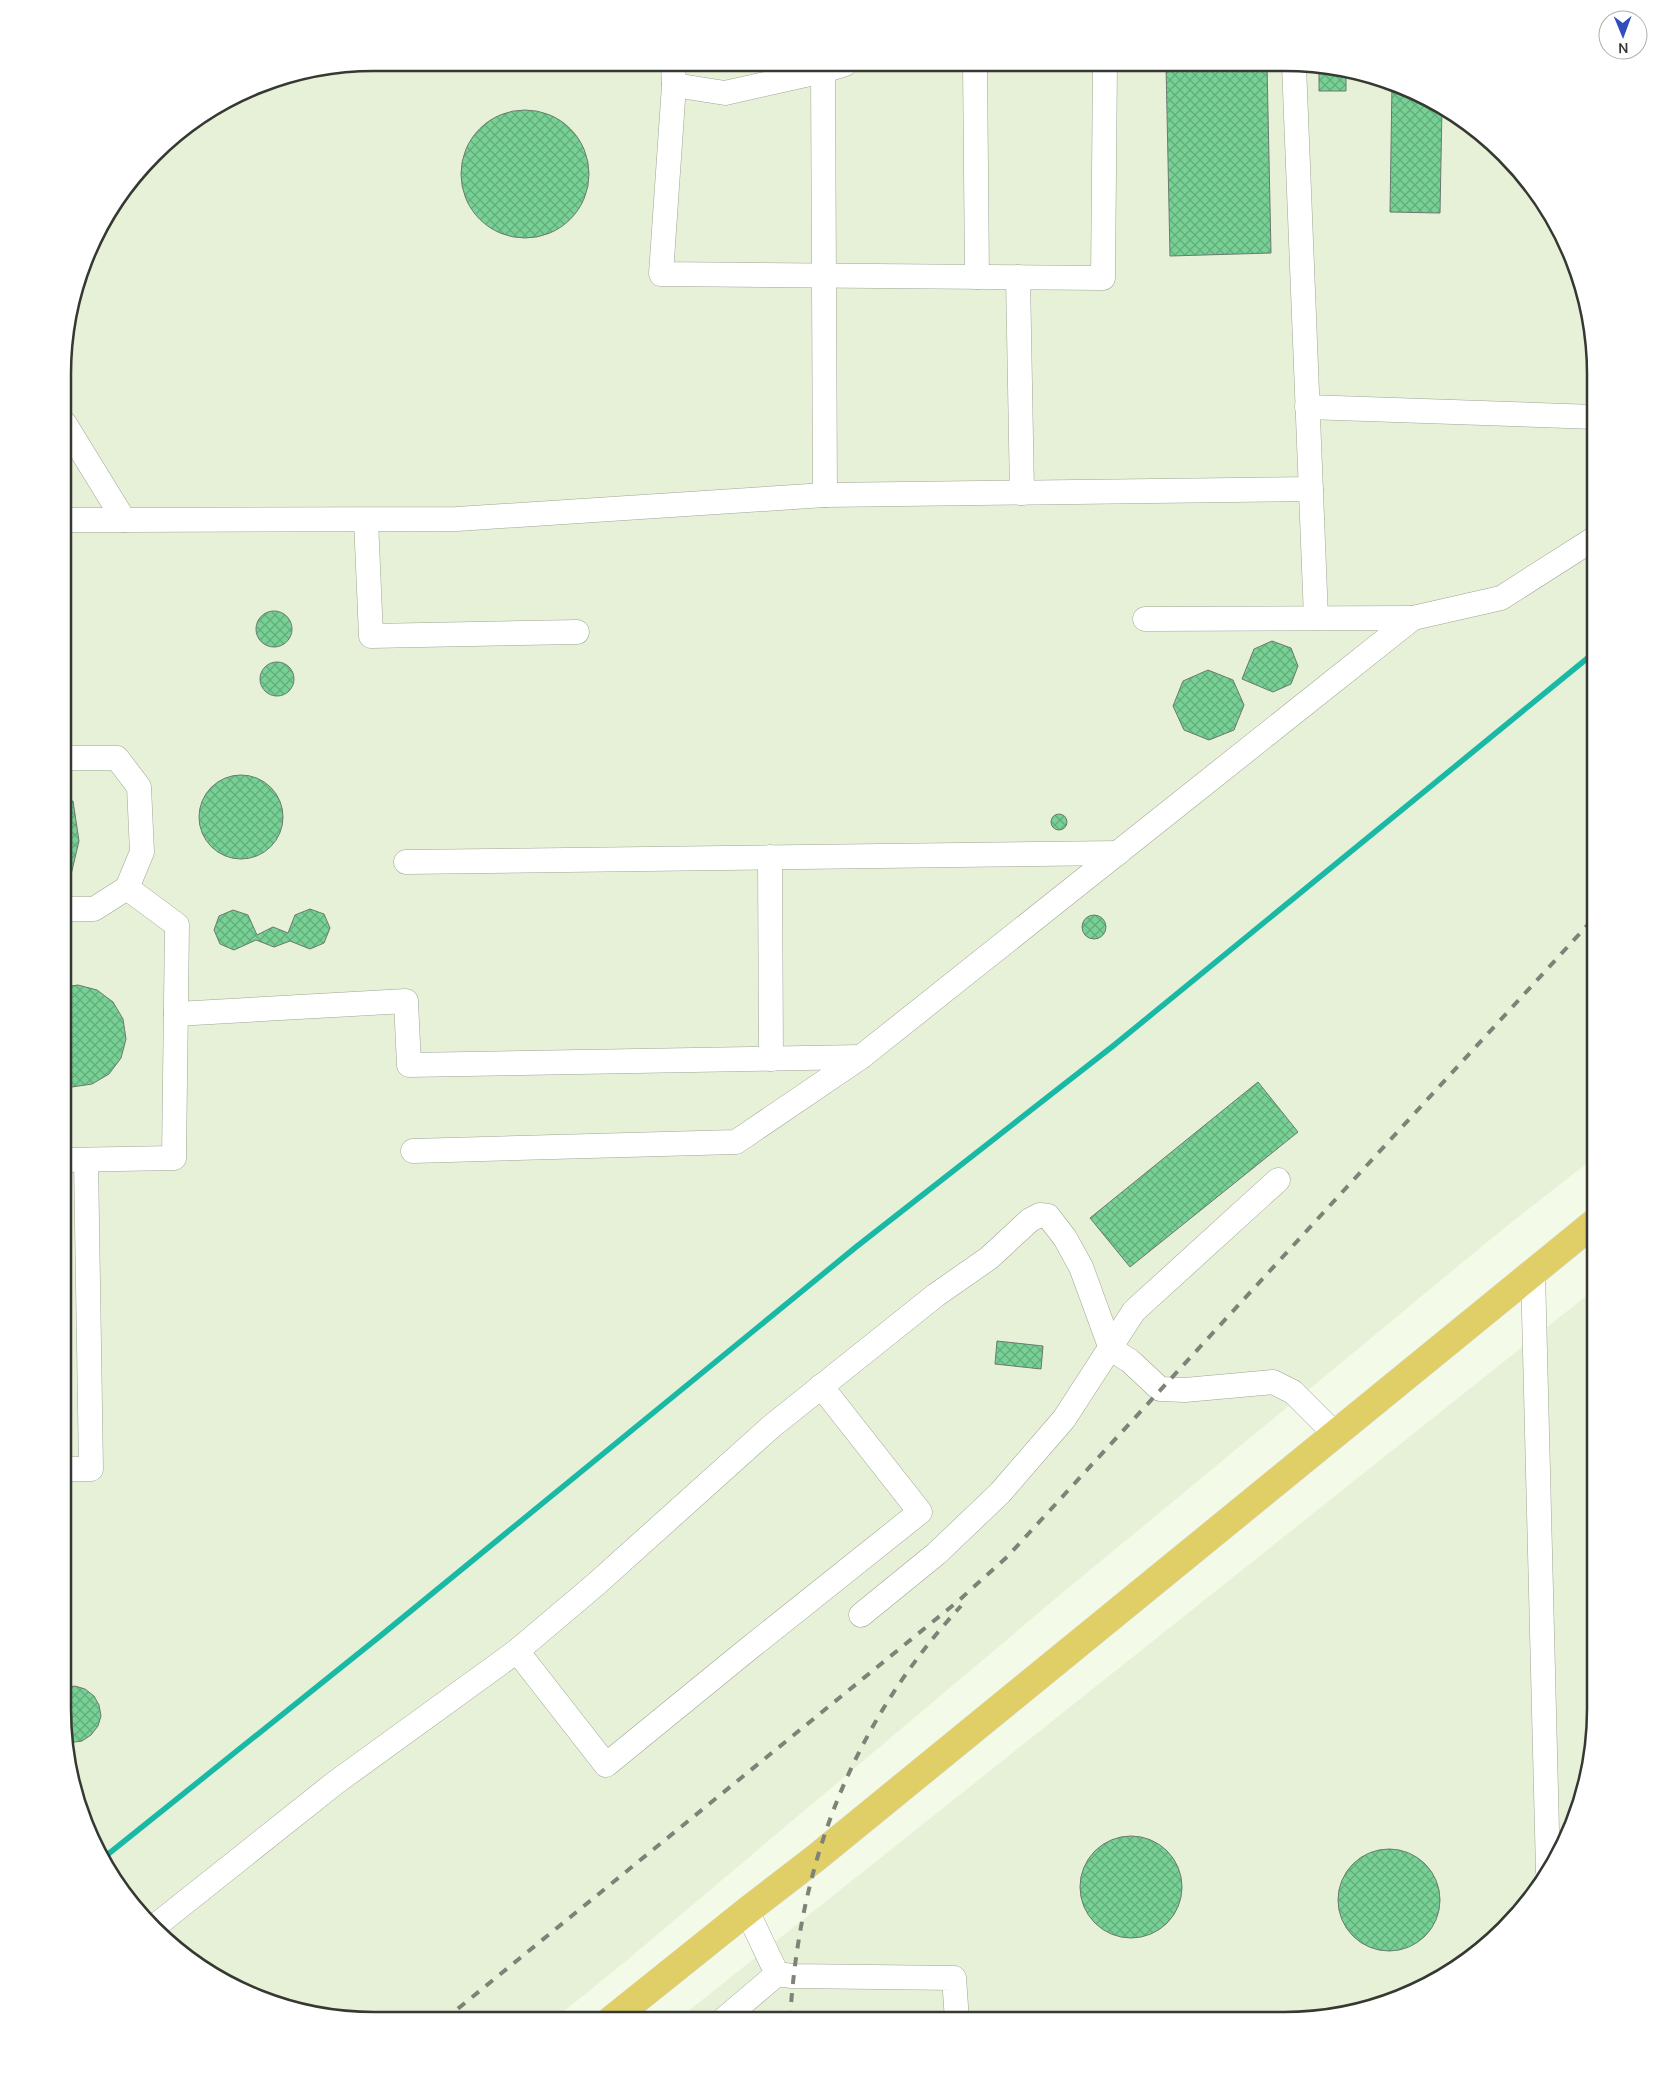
<svg xmlns="http://www.w3.org/2000/svg" width="1658" height="2083" font-family="Manrope,sans-serif">
  <defs>
    <pattern id="building-cross-hatch" width="8" height="8" patternUnits="userSpaceOnUse" patternTransform="scale(1.25)"><rect width="8" height="8" fill="#77d195"/><path d="M0 0l8 8M0 8l8-8" fill="none" stroke="#62ab7a"/></pattern>
  </defs>
  <rect width="100%" height="100%" fill="#f3fae7"/>
  <g fill="#e7f1d7">
    <polygon points="374,63 1325,65 1403,86 1457,115 1518,169 1554,219 1585,293 1595,374 1595,1157 1503,1229 1061,1594 626,1961 553,2020 354,2020 274,2004 201,1968 140,1914 104,1864 73,1790 63,1709 65,333 104,219 169,140 274,79"/>
    <polygon points="1595,1289 1595,1729 1585,1790 1554,1865 1504,1929 1439,1979 1365,2010 1304,2020 677,2020"/>
  </g>
  <g fill="none" stroke-linecap="round" stroke-linejoin="round">
    <polyline stroke="#19b9a6" stroke-width="5.5" points="102,1859 379,1637 856,1247 1113,1046 1595,652"/>
  </g>
  <g fill="url(#building-cross-hatch)" stroke="#6a7a6e">
    <polygon points="1166,65 1267,65 1271,253 1170,256"/>
    <polygon points="1319,65 1346,71 1346,91 1319,91"/>
    <polygon points="1392,83 1403,86 1442,107 1440,213 1390,212"/>
    <circle cx="525" cy="174" r="64"/>
    <circle cx="274" cy="629" r="18"/>
    <polygon points="1272,641 1291,648 1298,666 1291,684 1273,692 1242,679 1254,649"/>
    <circle cx="277" cy="679" r="17"/>
    <polygon points="1208,670 1233,680 1244,705 1234,730 1209,740 1184,730 1173,706 1183,681"/>
    <circle cx="241" cy="817" r="42"/>
    <polygon points="64,801 73,801 79,841 70,879 64,879"/>
    <circle cx="1059" cy="822" r="8"/>
    <polygon points="310,909 324,914 330,928 324,943 310,949 290,941 274,947 256,940 234,950 220,944 214,930 219,916 233,910 248,915 257,935 273,927 288,933 295,915"/>
    <circle cx="1094" cy="927" r="12"/>
    <polygon points="78,985 97,990 113,1002 123,1019 126,1039 121,1058 109,1074 92,1084 72,1087 64,1085 64,987"/>
    <polygon points="1258,1082 1298,1132 1130,1267 1090,1218"/>
    <polygon points="997,1341 1043,1346 1041,1369 995,1364"/>
    <polygon points="75,1686 85,1689 94,1696 99,1705 101,1716 98,1726 91,1735 82,1741 67,1743 62,1709 63,1688"/>
    <circle cx="1131" cy="1887" r="51"/>
    <circle cx="1389" cy="1900" r="51"/>
  </g>
  <g fill="none" stroke-linecap="round" stroke-linejoin="round">
    <defs>
      <g id="minor">
        <polyline points="673,63 674,85 661,274 1103,278 1105,65"/>
        <polyline points="975,64 977,277"/>
        <polyline points="1294,65 1316,618"/>
        <polyline points="823,71 825,495"/>
        <polyline points="674,85 725,93 823,71 845,64"/>
        <polyline points="1018,277 1022,493"/>
        <polyline points="1307,407 1595,417"/>
        <polyline points="65,424 124,520 457,519 825,495 1311,489"/>
        <polyline points="65,520 124,520"/>
        <polyline points="366,520 371,636 577,632"/>
        <polyline points="1145,619 1413,618"/>
        <polyline points="770,857 771,1059"/>
        <polyline points="406,862 1118,853"/>
        <polyline points="64,909 94,909 127,888 142,852 139,787 117,758 64,758"/>
        <polyline points="176,1014 406,1001 409,1065 861,1057"/>
        <polyline points="413,1151 736,1142 861,1057 1413,618 1501,598 1595,538"/>
        <polyline points="64,1160 174,1158 177,925 127,888"/>
        <polyline points="1533,1272 1548,1871"/>
        <polyline points="63,1469 91,1469 86,1160"/>
        <polyline points="861,1615 936,1554 1000,1493 1064,1419 1134,1311 1278,1180"/>
        <polyline points="517,1651 606,1765 747,1650 920,1512 821,1386"/>
        <polyline points="747,1911 777,1974"/>
        <polyline points="154,1927 335,1783 517,1651 595,1585 772,1426 936,1295 989,1258 1030,1220 1040,1215 1048,1216 1065,1238 1081,1267 1111,1349 1130,1361 1160,1389 1185,1390 1273,1382 1293,1392 1335,1434"/>
        <polyline points="723,2020 777,1974 792,1976 954,1978 957,2020"/>
      </g>
      <polyline id="major" points="611,2020 747,1911 817,1857 1595,1222"/>
    </defs>
    <use href="#minor" stroke="#9ea594" stroke-width="25"/>
    <use href="#major" stroke="#dfdfde" stroke-width="29"/>
    <use href="#minor" stroke="#fff" stroke-width="24"/>
    <use href="#major" stroke="#e0ce67" stroke-width="28"/>
    <g stroke="#7e8277" stroke-width="4" stroke-dasharray="9 9" stroke-linecap="butt">
      <polyline points="444,2020 957,1602 1007,1557 1595,917"/>
      <path d="M790,2020C799,1862 853,1723 961,1606"/>
    </g>
  </g>
  <path d="M0 0H1658V2083H0ZM374 71H1284A303 303 0 0 1 1587 374V1709A303 303 0 0 1 1284 2012H374A303 303 0 0 1 71 1709V374A303 303 0 0 1 374 71Z" fill="#fff" fill-rule="evenodd"/>
  <path fill="none" stroke="#363932" stroke-width="2.5" d="M374 71H1284A303 303 0 0 1 1587 374V1709A303 303 0 0 1 1284 2012H374A303 303 0 0 1 71 1709V374A303 303 0 0 1 374 71Z"/>
  <g transform="translate(1623 35) rotate(179)"><circle r="24" fill="#ffffff" stroke="#afb0ad"/>
  <path d="M0-4L9 19L0 12L-9 19Z" fill="#304dbd"/>
  <text y="-8" font-size="14" font-weight="bold" text-anchor="middle" fill="#363932">N</text>
  </g>
</svg>
